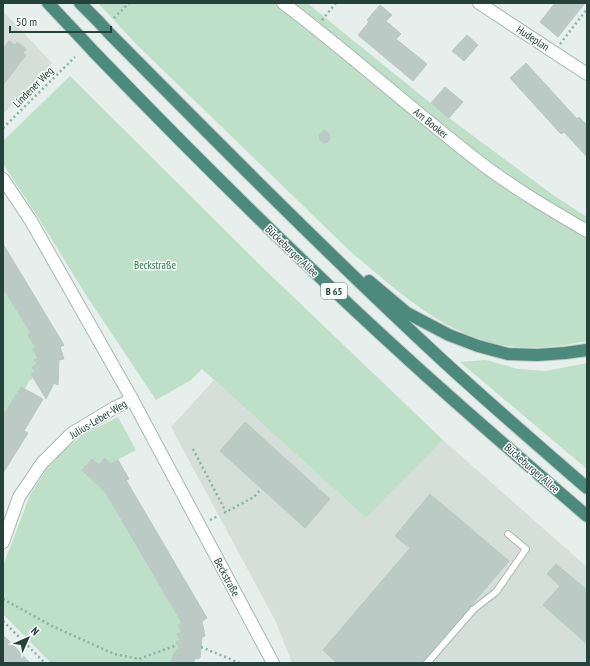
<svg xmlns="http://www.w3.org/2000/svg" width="590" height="666" font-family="'PT Sans Narrow',sans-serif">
  <rect width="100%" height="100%" fill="#e6efeb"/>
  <g fill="#d4dfda">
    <polygon points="3,11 52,63 3,114"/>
    <polygon points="214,380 366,518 443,440 587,567 587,663 292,663 276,622 171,427"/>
  </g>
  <g fill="#bfe0c8">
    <path d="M98,3H307L449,118L553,195L587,217V341C561,346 535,350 508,346C446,337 398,291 351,252L136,44Z"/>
    <polygon points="70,76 261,266 443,440 366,518 202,369 191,380 156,400 86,295 38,217 3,164 3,141"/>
    <polygon points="3,288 31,333 36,348 33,349 38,358 35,360 37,364 32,367 35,371 31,374 33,378 29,381 25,389 21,387 3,416"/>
    <polygon points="486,360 518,369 546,371 587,363 587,469 460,362"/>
    <polygon points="118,417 136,450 110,464 105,458 99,465 92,459 82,470 106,493 182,623 178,625 182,632 177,635 180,640 176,642 179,648 174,651 177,656 172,659 170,663 51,663 3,614 3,566 30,495 46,470 64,450 83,435"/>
  </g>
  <g fill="#bbcac4" stroke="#b8c9c2">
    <polygon points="555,3 585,3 558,37 540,22"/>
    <polygon points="380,5 392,15 386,21 401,34 396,39 427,64 413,81 358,35 369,22 367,20"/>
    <polygon points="467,35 478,45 464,61 452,51"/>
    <polygon points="9,41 15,45 17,42 26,49 23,53 26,55 3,85 3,49"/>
    <polygon points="526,63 577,119 579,117 587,125 587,157 564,132 561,134 510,78"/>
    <polygon points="445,87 463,102 449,118 431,103"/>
    <polygon points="324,130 329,134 330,139 327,142 323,143 320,140 319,136"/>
    <polygon points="3,244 64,345 60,347 64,359 59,360 58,385 54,383 46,399 31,374 35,371 32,367 37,364 34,360 38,358 33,349 36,348 28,335 31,333 3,288"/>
    <polygon points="21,387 43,399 24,431 28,433 3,473 3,416"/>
    <polygon points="245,422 330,499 305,528 220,451"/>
    <polygon points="105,458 110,464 118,460 129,479 126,480 207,618 202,621 205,636 202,637 200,658 195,659 193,663 170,663 176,650 179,648 176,642 180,640 177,634 182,632 178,625 182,623 106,493 82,470 92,459 99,465"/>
    <polygon points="430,494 509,561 422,663 337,663 323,650 410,548 395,536"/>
    <polygon points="556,564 587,590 587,644 543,605 560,586 547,574"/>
    <polygon points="3,635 14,646 30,663 3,663"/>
  </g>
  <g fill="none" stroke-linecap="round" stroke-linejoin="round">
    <defs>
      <polyline id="service" points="427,663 474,609 496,592 526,549 508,534"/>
      <g id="minor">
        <path d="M283,3C351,54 414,112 482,164C515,189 551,210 587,231"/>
        <polyline points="479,3 587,74"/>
        <polyline points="3,179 31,221 132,399 273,663"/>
        <polyline points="3,542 19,497 42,463 71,434 114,408 132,399"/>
      </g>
      <g id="trunk">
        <polyline points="48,3 81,38"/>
        <polyline points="80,3 98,21"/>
        <path d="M110,34C214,139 318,244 426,345C478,394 533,441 587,488"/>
        <path d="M94,52C196,158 301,262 410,361C468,414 528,465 587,516"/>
        <polyline points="369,281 407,313 449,335 478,346 508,354 537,355 565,353 587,350"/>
      </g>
    </defs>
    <use href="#service" stroke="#a8b8b2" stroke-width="8"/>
    <use href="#minor" stroke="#a8b8b2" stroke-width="14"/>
    <use href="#trunk" stroke="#c2cac8" stroke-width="14"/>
    <g stroke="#86b3a5" stroke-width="2.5" stroke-dasharray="2 3" stroke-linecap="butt">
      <polyline points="114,18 129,3"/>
      <polyline points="322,20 336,3"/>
      <polyline points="560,44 587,9"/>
      <polyline points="3,128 75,57"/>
      <polyline points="193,449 226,512"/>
      <polyline points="224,513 254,497 261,489"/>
      <polyline points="210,520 218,516"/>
      <polyline points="3,599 52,626 114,654 139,659 177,645"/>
      <polyline points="3,621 45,663"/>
      <polyline points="201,647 240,663"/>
    </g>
    <use href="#service" stroke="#fff" stroke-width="6"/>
    <use href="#minor" stroke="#fff" stroke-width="12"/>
    <use href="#trunk" stroke="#4c8a7c" stroke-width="12"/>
    <defs>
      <g id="trunk-bridge">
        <polyline points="98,21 110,34"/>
        <polyline points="81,38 94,52"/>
      </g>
    </defs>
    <use href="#trunk-bridge" stroke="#c2cac8" stroke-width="14" stroke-linecap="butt"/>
    <use href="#trunk-bridge" stroke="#4c8a7c" stroke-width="12"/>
  </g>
  <g text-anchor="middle" stroke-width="3" stroke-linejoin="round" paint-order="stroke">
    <rect fill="#f7fbf9" stroke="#637a73" stroke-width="1" x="321" y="283" width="26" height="16" rx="3"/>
    <g font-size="10" font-weight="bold" fill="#24423a">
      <text x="334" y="295">B 65</text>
    </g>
    <g font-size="11" fill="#24423a" stroke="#f7fbf9">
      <text transform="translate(533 38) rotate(33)" y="4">Hudeplan</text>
      <text transform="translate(33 87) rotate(-45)" y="4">Lindener Weg</text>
      <text transform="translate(431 123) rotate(39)" y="4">Am Booker</text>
      <text transform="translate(292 251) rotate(44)" y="4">Bückeburger Allee</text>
      <text transform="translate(98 419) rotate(-31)" y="4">Julius-Leber-Weg</text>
      <text transform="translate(532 468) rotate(41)" y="4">Bückeburger Allee</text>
      <text transform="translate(227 577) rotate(62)" y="4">Beckstraße</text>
    </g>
    <g font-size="11" fill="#2d7a4b" stroke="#f7fbf9">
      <text x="155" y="269">Beckstraße</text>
    </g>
  </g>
  <rect width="590" height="666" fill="none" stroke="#24423a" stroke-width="8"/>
  <g transform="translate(28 638) rotate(45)" stroke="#f7fbf9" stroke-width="3" paint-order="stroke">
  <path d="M0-3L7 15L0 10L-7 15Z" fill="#24423a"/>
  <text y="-6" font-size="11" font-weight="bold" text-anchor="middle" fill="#24423a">N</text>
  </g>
  <path d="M10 26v6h101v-6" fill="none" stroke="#24423a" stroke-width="2"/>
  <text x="16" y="26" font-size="12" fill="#24423a" stroke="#f7fbf9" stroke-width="3" paint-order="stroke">50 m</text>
</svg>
